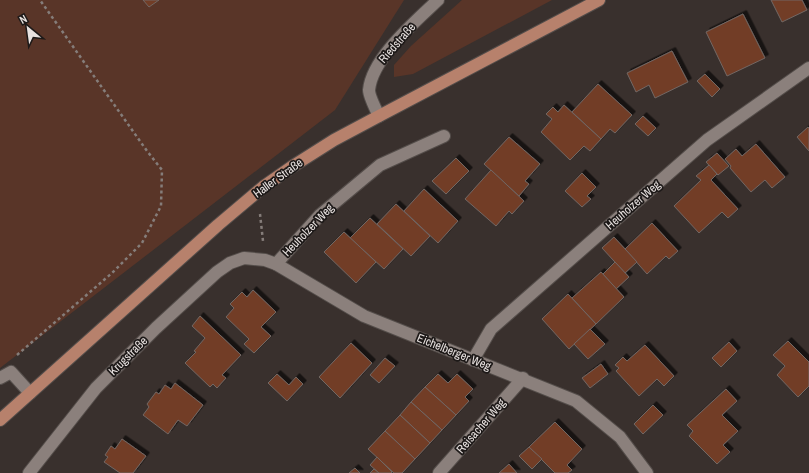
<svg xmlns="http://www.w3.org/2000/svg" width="809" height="473" font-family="'Archivo Narrow',sans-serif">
  <defs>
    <filter id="shadow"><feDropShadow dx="3.5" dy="-3.5" stdDeviation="0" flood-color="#0009"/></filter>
  </defs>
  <rect width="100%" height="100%" fill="#39302d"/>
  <g fill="#593528">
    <polygon points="0,0 404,0 335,110 0,368"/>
    <polygon points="462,0 552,0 413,74 394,77 394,65 411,46"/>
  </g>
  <g fill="#723d28" stroke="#726763" filter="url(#shadow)">
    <polygon points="143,0 159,0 149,7"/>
    <polygon points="771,0 802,0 807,10 782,22"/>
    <polygon points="743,14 765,58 727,76 706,32"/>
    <polygon points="672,51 688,82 655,98 649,85 636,92 627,73"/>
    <polygon points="705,74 720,89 712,97 697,81"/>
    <polygon points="598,84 632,115 615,133 610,129 601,139 572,112"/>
    <polygon points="564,105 601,139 590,151 584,146 570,160 541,132 552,119 546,114 553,107 558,112"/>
    <polygon points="643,116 656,128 648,136 635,124"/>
    <polygon points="808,127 809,128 809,151 797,137"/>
    <polygon points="509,137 540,164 525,181 529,184 519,196 484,164"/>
    <polygon points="756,144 785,177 772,188 765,180 751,192 730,168 731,166 725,159 736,149 742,156"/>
    <polygon points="717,153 729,166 718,175 706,162"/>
    <polygon points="456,158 469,171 446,194 432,181"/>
    <polygon points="709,165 717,174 711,180 738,209 728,218 722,212 699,233 674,206 701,180 696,176"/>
    <polygon points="491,170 524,201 512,214 509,211 496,226 465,199"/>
    <polygon points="582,173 596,187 587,196 591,199 582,207 565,191"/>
    <polygon points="424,189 458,221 438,243 404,211"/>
    <polygon points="396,204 430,236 411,256 377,224"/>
    <polygon points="370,218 403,249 384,269 350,238"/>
    <polygon points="652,223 678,251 669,259 666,256 647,274 625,249"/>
    <polygon points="344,232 376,262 356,283 324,252"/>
    <polygon points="614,237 637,262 625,273 602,248"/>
    <polygon points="615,262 629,277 616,289 603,274"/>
    <polygon points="601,272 624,297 596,324 572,298"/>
    <polygon points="253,290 276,312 261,327 271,336 254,353 244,344 249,339 226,317 234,308 230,304 242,292 247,297"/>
    <polygon points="568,294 596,324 569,349 542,319"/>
    <polygon points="200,316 241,355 222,375 226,378 217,388 213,384 210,387 185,363 196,352 194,351 205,338 192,326"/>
    <polygon points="590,329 605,344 588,359 574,344"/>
    <polygon points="788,341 809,362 809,386 798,397 777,375 785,366 773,355"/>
    <polygon points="729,342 737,351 721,367 712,358"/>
    <polygon points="351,343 372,363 340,398 319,377"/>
    <polygon points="645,345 674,376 664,386 657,379 639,396 616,371 619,368 615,365 623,357 627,361"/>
    <polygon points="385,358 395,366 379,383 370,375"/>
    <polygon points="601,364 608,374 590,388 582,378"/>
    <polygon points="277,374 289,385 296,377 303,384 287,401 268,383"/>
    <polygon points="438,374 448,383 457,374 473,389 465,397 469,401 456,415 425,387"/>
    <polygon points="175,383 203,405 187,426 178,420 168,434 143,415 149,407 147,404 156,392 159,394 165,385 171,389"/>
    <polygon points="425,387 456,415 442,430 411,402"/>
    <polygon points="726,389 737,401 722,415 738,431 723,445 730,452 717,464 689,436 693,431 687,425"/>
    <polygon points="411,402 442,430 430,443 400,415"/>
    <polygon points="653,405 663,415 643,434 634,424"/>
    <polygon points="400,415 430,443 415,459 385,431"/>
    <polygon points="555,422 582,449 567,465 572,470 568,473 555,473 529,447"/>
    <polygon points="385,431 415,459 402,473 394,473 368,449"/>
    <polygon points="122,439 146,456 133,473 120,473 104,462 108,457 105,455 111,446 115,449"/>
    <polygon points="529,447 542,459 532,469 519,456"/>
    <polygon points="377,457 392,472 391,473 379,473 370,465"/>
    <polygon points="509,464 517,473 499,473"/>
    <polygon points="355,468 360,473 349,473"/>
    <polygon points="374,469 379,473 370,473"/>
  </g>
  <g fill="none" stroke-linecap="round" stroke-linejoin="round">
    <defs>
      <g id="minor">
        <path d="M379,116C376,110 369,96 369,90C372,58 415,22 438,0"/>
        <polyline points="276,264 320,215 380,165 444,136"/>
        <polyline points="473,360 491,329 707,140 809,68"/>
        <polyline points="0,378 11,372 30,393"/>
        <polyline points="29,473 96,388 156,328 217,272 230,263 244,258 265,260 276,264 364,316 576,401 620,437 647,473"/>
        <polyline points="439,473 523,378"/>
      </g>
      <polyline id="major" points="0,420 218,225 263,187 293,166 334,140 379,116 599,0"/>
    </defs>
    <use href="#minor" stroke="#544d4a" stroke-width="14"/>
    <use href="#major" stroke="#544d4a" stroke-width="14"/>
    <g stroke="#857d7a" stroke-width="2.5" stroke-dasharray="3 3" stroke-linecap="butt">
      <polyline points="260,214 263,241"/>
      <polyline points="17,355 112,273 142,243 161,206 162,170 147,151 40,0"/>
    </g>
    <use href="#minor" stroke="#8b807c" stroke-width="12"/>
    <use href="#major" stroke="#b7816c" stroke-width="12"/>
  </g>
  <g text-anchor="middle" stroke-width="3.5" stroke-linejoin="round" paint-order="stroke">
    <g font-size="12" fill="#e8e2e0" stroke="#1d1918">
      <text transform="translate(397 43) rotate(-49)" y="4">Riedstraße</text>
      <text transform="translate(278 178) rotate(-36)" y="4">Haller Straße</text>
      <text transform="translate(633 205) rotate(-41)" y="4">Heuholzer Weg</text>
      <text transform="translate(308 230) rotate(-46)" y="4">Heuholzer Weg</text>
      <text transform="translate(454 352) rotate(22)" y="4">Eichelberger Weg</text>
      <text transform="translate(128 356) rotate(-45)" y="4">Krugstraße</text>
      <text transform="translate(481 426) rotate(-49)" y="4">Reisacher Weg</text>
    </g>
  </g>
  <g transform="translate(28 28) rotate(331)" stroke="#1d1918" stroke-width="3" paint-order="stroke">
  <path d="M0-3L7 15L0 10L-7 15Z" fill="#e8e2e0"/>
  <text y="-6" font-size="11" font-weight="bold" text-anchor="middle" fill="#e8e2e0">N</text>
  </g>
</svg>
